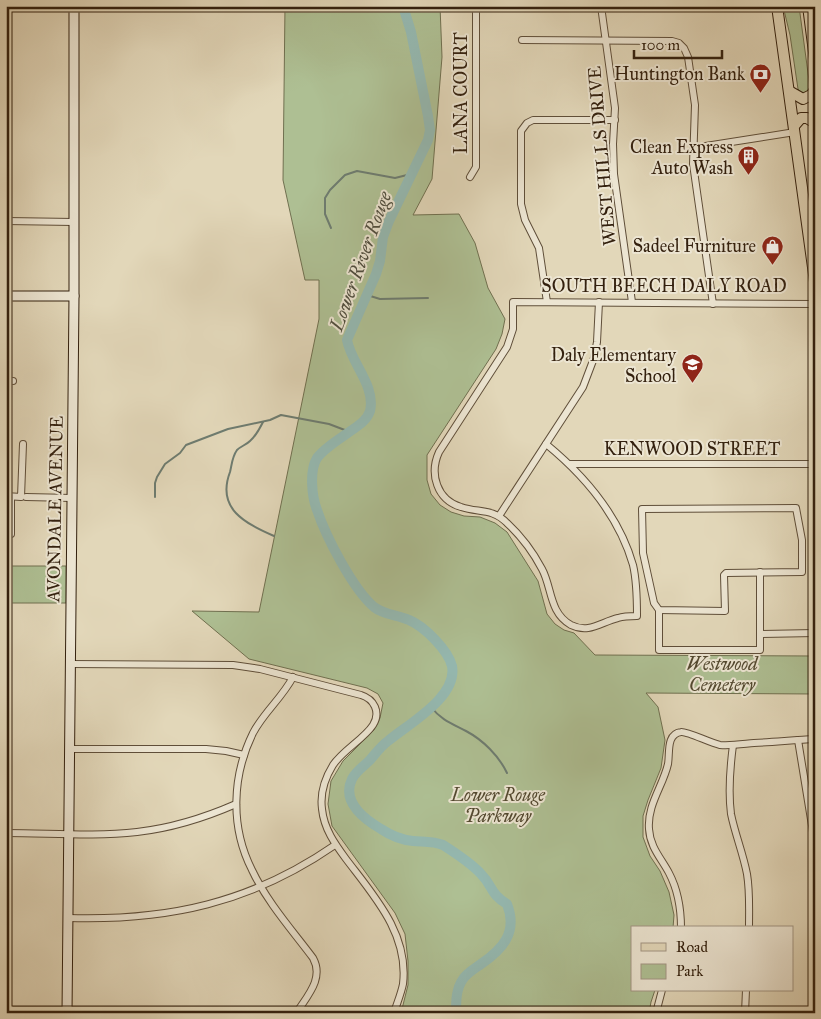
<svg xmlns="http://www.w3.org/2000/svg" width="821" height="1019" font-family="'IM FELL Great Primer',serif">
  <rect width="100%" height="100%" fill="#e2d7b9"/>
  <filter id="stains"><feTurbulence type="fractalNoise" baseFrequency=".004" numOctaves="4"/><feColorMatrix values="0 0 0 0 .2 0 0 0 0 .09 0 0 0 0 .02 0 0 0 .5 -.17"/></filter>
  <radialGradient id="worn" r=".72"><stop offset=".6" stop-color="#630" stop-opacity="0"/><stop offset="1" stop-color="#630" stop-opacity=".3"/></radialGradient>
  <g fill="#aebf93" stroke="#707050">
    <polygon points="285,6 440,6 442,57 432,179 413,215 459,214 475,243 488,288 505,319 502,334 496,349 427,455 427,480 431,494 440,505 451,512 464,516 480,517 495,523 507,532 538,581 547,614 555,624 564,630 574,633 595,655 815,656 815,694 646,693 658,707 665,740 661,768 648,800 643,816 643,837 650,856 660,871 669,892 674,915 673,928 632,928 632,990 655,990 651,1002 649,1013 401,1013 408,985 408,961 405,934 395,913 332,826 328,804 331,781 343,761 374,730 380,718 383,703 378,694 367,688 249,659 192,611 259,612 319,319 319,280 305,280 283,180"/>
    <polygon points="783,6 799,6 810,88 809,92 803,94 798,89 790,35"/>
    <rect x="6" y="566" width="60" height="37"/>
  </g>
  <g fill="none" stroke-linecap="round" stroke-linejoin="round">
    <g stroke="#6e7c70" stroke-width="2">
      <polyline points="331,228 325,214 325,198 330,190 345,175 357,171 395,178 411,174"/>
      <polyline points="367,295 380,299 428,298"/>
      <path d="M263,422C260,428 256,436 250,441C246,445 241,446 237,450C232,457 232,464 230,472C216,509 245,523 274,536"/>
      <polyline points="155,497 155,483 157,477 165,464 180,453 186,445 228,429 270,420 281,415 329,424 350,432"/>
      <path d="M431,707C441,720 453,724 466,731C483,740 499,756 507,773"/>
    </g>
    <path stroke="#95b9b1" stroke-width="10" d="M403,6L411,32L428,116L430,130L428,140L389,221L383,237L380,261L376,274L347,340C351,363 376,386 370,411C367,420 359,425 352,430C341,438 325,447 317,458C309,471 312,497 317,510C326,537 353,589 374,607C384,615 398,615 409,620C424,626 448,650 452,666C458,697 408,724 388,741C381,746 376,753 370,760C364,766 356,771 352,779C341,802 364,819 381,829C390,835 402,840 413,841C423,842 433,841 443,845C454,852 472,864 481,874C493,886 490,894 507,904C518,932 503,949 481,964C474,969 467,973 463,979C456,989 456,1001 456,1013"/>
    <defs>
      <g id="street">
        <polyline points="601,6 615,108 613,144 614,174 632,302"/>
        <polyline points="522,40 672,41 679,43 684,48 688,57 695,105 693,164 713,304"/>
        <polyline points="693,148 795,132"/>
        <polyline points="470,177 476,167 476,6"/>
        <polyline points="6,221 74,222"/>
        <polyline points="547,302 539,248 525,220 521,204 521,131 527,123 533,120 615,120"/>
        <polyline points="6,381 13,381"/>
        <path d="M546,444C585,476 619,516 633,565C637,582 637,599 637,616C630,616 624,616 618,618C601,622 589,634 571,625C549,613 552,587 542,569C533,552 521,536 507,523C492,508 479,513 461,507C437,500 429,474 439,452L507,347L513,329V302L815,304"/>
        <polyline points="570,464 815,464"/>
        <polyline points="6,496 21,497 23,444"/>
        <polyline points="11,497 11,534"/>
        <polyline points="26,497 72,498"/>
        <polygon points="796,508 802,540 802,572 726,573 724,575 725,611 659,610 654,603 643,553 642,509"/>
        <polyline points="499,516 583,387 594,358 597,342 599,302"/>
        <polyline points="813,541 815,541"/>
        <polyline points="760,572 760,634"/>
        <polyline points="659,610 659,650 760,650 760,634 815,633"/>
        <path d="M70,664L233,665L260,669L361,695C374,699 381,712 373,725C364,739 343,750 333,765C325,778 320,794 322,809C324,829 335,844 346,859C374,896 409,934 403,984C401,994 397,1003 394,1013"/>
        <path d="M293,677C282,698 264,712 253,733C232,776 230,827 252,870C267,902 292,930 313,958C324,978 308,995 297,1012"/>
        <polyline points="798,740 815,844"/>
        <path d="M733,745C730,768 728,791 731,814C735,834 743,853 747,874C750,892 749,909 749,928"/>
        <polyline points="69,749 206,749 226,751 244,755"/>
        <path d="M6,833C50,833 94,837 137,832C172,828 204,818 236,804"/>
        <path d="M68,918C168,921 251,903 335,845"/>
        <path d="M681,928C681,909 678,890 669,873C661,858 650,847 649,829C647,805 663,786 668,764C670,753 666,734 681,732C687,731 710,743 720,745C731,746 743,744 754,743C774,742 795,740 815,739"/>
        <polyline points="6,1010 815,1011"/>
        <polyline points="656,1013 662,990"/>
        <polyline points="745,1013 746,990"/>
      </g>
      <g id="secondary">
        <polyline points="6,296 74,296"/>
        <polyline points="67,1013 74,296 74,6"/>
      </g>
      <g id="primary">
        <polyline points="777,6 815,282"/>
        <polyline points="808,6 815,60"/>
        <polyline points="789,91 803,99 811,95 815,90"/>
        <polyline points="794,126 801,118 807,118 815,123"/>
      </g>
    </defs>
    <use href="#street" stroke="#5f4e39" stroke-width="8"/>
    <use href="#secondary" stroke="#33200e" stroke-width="11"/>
    <use href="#primary" stroke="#33200e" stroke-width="12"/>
    <use href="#street" stroke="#ece5d2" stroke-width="6"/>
    <use href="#secondary" stroke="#ece5d2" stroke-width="9"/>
    <use href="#primary" stroke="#e2d7b9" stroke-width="10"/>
  </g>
  <defs>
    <symbol id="bank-pin" viewBox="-11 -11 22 30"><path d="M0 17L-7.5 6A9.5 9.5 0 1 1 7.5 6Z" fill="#8f2418" stroke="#ece5d2"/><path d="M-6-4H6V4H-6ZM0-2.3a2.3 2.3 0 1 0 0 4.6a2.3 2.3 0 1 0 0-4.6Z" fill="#fff"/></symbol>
    <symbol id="building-pin" viewBox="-11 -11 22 30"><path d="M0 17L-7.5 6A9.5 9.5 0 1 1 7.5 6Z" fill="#8f2418" stroke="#ece5d2"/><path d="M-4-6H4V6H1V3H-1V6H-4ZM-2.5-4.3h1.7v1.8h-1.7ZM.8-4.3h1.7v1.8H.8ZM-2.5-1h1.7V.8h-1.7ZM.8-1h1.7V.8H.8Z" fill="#fff"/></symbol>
    <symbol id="shop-pin" viewBox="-11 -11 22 30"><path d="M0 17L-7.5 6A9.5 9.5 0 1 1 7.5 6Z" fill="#8f2418" stroke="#ece5d2"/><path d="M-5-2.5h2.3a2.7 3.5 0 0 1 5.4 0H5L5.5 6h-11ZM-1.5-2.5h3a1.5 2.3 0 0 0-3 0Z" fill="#fff"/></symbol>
    <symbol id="school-pin" viewBox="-11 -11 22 30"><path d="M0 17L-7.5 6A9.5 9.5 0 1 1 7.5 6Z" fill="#8f2418" stroke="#ece5d2"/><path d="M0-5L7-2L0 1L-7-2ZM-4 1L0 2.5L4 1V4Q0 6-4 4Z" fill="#fff"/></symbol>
  </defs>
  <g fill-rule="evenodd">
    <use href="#bank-pin" x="748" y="62" width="25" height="34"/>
    <use href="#building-pin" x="736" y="144" width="25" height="34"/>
    <use href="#shop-pin" x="760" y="234" width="25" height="34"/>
    <use href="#school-pin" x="680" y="352" width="25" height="34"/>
  </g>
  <g text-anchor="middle" stroke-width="4" stroke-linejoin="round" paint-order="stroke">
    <g font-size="18" fill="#33200e" stroke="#ece5d2" text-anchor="end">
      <text x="745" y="80">Huntington Bank</text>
      <text x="733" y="153">Clean Express<tspan x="733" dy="21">Auto Wash</tspan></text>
      <text x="756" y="252">Sadeel Furniture</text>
      <text x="676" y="361">Daly Elementary<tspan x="676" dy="21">School</tspan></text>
    </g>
    <g font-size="18" fill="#33200e" stroke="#ece5d2">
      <text transform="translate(461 93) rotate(-90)" y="6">LANA COURT</text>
      <text transform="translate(602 156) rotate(-95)" y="6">WEST HILLS DRIVE</text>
      <text x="664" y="292">SOUTH BEECH DALY ROAD</text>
      <text x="692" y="455">KENWOOD STREET</text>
      <text transform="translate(55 509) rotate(-89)" y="6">AVONDALE AVENUE</text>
    </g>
    <g font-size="18" font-style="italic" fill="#52482f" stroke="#ece5d2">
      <text x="722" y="670">Westwood<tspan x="722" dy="21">Cemetery</tspan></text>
      <text x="498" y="801">Lower Rouge<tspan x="498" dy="21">Parkway</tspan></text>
    </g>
    <g font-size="19" font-style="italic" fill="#504e3f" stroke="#ece5d2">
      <text transform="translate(360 261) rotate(-70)" y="7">Lower River Rouge</text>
    </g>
  </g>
  <rect width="821" height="1019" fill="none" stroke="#e2d7b9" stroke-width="25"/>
  <rect x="8" y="8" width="806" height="1004" fill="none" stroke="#33200e" stroke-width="2.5"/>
  <rect x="12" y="12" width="796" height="994" fill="none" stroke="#33200e"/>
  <rect x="631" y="926" width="162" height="65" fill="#ece5d2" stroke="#a29684"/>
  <rect x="641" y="943" width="25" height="8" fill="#e2d7b9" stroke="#a29684"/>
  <text x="676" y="952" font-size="15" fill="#33200e">Road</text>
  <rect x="641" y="964" width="25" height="15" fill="#aebf93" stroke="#a29684"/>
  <text x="676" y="976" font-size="15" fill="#33200e">Park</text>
  <path d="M634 50v8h88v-8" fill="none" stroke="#33200e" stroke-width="2.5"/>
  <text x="641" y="50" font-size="15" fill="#33200e" stroke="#ece5d2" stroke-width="4" paint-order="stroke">100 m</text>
  <rect width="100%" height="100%" filter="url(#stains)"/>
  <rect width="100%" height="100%" fill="url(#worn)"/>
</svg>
